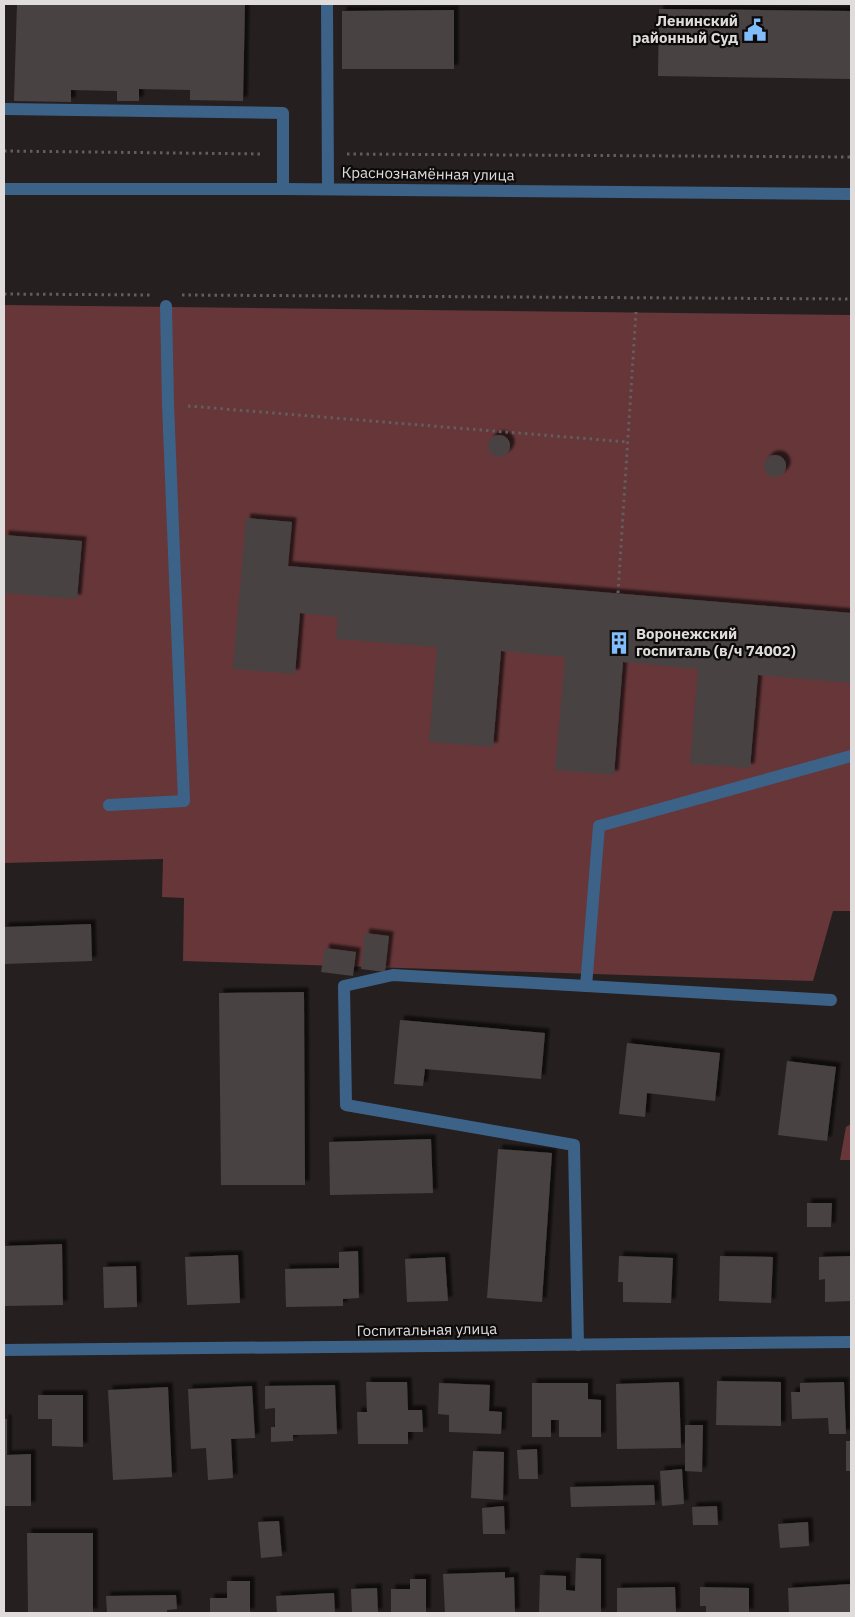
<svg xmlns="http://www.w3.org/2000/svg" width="855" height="1617" font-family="'IBM Plex Sans',sans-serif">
  <defs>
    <filter id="shadow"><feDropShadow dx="4.5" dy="-4.5" stdDeviation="1" flood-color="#0009"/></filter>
  </defs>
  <rect width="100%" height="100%" fill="#251f1f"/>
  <g fill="#663639">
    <polygon points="4,305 851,315 851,911 833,911 813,981 183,961 184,898 162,897 163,859 4,863"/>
    <polygon points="851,1124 851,1160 840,1160 846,1127"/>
  </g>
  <g fill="#494242" filter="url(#shadow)">
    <polygon points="17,4 245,4 243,101 190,100 190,90 139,89 139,101 117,101 117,91 71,90 71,102 14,101"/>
    <polygon points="659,9 851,11 850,79 658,76"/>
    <polygon points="454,10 454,69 342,69 342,11"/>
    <circle cx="499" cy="446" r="11"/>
    <circle cx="775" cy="466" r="11"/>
    <polygon points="246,518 292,522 288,566 851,613 851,683 758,675 750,768 690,764 698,669 623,662 614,775 555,770 565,657 501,651 493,747 429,742 437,647 336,639 338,617 300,613 295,674 233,669"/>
    <polygon points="4,535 82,541 77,599 4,593"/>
    <polygon points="91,924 92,961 4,964 4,927"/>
    <polygon points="365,933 389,936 385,972 361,969"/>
    <polygon points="325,948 356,952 353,976 321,972"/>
    <polygon points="304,992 305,1185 221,1185 219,993"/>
    <polygon points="400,1020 545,1033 541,1079 425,1069 423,1086 394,1084"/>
    <polygon points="627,1043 720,1053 715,1101 647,1093 645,1117 619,1114"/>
    <polygon points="787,1061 836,1067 827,1141 778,1135"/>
    <polygon points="431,1139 433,1193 330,1195 329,1142"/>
    <polygon points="498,1149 552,1153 542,1302 487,1298"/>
    <polygon points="807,1203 832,1203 831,1227 807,1227"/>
    <polygon points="62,1244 63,1305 4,1306 4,1246"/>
    <polygon points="358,1251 359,1298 343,1299 343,1306 286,1307 285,1269 339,1268 339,1252"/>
    <polygon points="238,1255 240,1303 187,1305 185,1257"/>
    <polygon points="619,1256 673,1258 671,1303 623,1302 623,1282 618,1282"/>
    <polygon points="720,1256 773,1257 771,1303 719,1301"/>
    <polygon points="851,1256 851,1301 825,1302 825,1279 819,1280 819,1257"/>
    <polygon points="445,1257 448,1301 407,1302 405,1259"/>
    <polygon points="136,1266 137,1307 104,1308 103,1267"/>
    <polygon points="717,1381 781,1382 781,1426 716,1425"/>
    <polygon points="366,1382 407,1382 408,1410 422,1410 423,1432 408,1432 408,1444 358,1444 357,1412 367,1412"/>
    <polygon points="679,1382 681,1448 617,1449 616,1384"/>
    <polygon points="844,1382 846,1434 829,1434 828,1418 792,1419 791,1392 800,1392 800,1383"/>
    <polygon points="439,1383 490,1385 489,1411 502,1412 501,1434 449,1432 449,1415 438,1414"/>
    <polygon points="532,1383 588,1383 588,1399 601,1400 601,1437 559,1437 559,1420 551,1420 551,1437 532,1437"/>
    <polygon points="335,1385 337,1434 293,1435 293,1441 271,1442 271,1427 275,1427 275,1408 265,1409 265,1386"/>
    <polygon points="252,1386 255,1438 231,1439 233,1478 208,1480 206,1448 191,1449 188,1389"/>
    <polygon points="168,1387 172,1477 113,1480 108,1390"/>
    <polygon points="38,1395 83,1395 83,1447 52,1446 52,1419 38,1419"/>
    <polygon points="4,1419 7,1419 7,1455 31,1454 31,1506 4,1506"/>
    <polygon points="685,1425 703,1425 702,1472 685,1471"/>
    <rect x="846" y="1441" width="5" height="30"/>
    <polygon points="537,1449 538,1479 519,1479 517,1450"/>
    <polygon points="473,1451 504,1452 503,1500 471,1498"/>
    <polygon points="682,1469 684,1504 662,1506 660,1471"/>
    <polygon points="654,1485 655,1505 571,1507 570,1487"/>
    <polygon points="504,1506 505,1534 483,1534 482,1508"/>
    <polygon points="717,1506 718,1525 693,1525 692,1507"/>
    <polygon points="279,1521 282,1556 261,1558 258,1522"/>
    <polygon points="808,1522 809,1546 780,1548 778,1524"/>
    <polygon points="27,1533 93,1533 93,1613 28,1613"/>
    <polygon points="576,1558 601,1559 601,1613 539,1613 540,1575 566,1576 566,1590 575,1591"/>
    <polygon points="505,1572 505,1578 514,1577 515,1613 445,1613 443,1574"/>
    <polygon points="410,1579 426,1579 426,1613 391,1613 391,1589 410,1589"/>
    <polygon points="227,1581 250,1581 250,1613 210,1613 210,1598 227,1598"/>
    <polygon points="851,1584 851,1613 789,1613 788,1588"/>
    <polygon points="675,1587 676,1613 617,1613 617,1588"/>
    <polygon points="700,1587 749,1588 749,1613 706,1613 706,1606 700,1606"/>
    <polygon points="377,1588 378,1613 352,1613 351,1589"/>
    <polygon points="334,1593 335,1613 277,1613 276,1596"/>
    <polygon points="176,1595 177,1609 167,1610 167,1613 107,1613 106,1596"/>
  </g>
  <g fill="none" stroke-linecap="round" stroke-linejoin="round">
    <g stroke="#635e5e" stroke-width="3" stroke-dasharray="2.5 4" stroke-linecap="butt">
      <polyline points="4,151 263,154"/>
      <polyline points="347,154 851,157"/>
      <polyline points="4,294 151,295"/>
      <polyline points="182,295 851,299"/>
      <polyline points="188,406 628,442"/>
      <polyline points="618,593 636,312"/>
    </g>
    <g stroke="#3d6288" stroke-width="12">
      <polyline points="327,4 328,189"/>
      <polyline points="4,109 283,113 283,189"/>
      <polyline points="109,805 184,801 168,404 166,306"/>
      <polyline points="586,986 599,826 851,756"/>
      <polyline points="578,1345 574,1145 346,1105 344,986 393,975 831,1000"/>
    </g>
    <polyline stroke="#3d6288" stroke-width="12" points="4,1350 851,1342"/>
    <polyline stroke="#3d6288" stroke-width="12" points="4,189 283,189 851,194"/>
  </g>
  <defs>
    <symbol id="civic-bare" viewBox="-9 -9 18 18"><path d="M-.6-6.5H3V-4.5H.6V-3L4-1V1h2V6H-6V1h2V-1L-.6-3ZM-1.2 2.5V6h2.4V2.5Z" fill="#81bdfa" stroke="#0c0a0a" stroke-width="2.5" paint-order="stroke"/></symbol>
    <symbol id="building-bare" viewBox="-9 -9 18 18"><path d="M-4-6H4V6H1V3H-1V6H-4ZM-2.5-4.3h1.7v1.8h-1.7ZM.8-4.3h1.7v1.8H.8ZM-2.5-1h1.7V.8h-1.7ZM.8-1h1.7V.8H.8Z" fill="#81bdfa" stroke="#0c0a0a" stroke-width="2.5" paint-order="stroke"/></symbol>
  </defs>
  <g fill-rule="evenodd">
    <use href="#civic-bare" x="739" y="14" width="32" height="32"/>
    <use href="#building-bare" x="603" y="627" width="32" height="32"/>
  </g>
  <g text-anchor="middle" stroke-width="4.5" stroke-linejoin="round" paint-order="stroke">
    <g font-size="15" font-weight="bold" fill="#e0dcdc" stroke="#0c0a0a" text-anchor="end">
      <text x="738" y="26">Ленинский<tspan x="738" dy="17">районный Суд</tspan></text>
      <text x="636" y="639" text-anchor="start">Воронежский<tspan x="636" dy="17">госпиталь (в/ч 74002)</tspan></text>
    </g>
    <g font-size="15" fill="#e0dcdc" stroke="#0c0a0a">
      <text transform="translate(428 174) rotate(1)" y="5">Краснознамённая улица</text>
      <text transform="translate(427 1330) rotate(-1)" y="5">Госпитальная улица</text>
    </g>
  </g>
  <rect width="855" height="1617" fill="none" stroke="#e0dcdc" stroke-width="10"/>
</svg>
